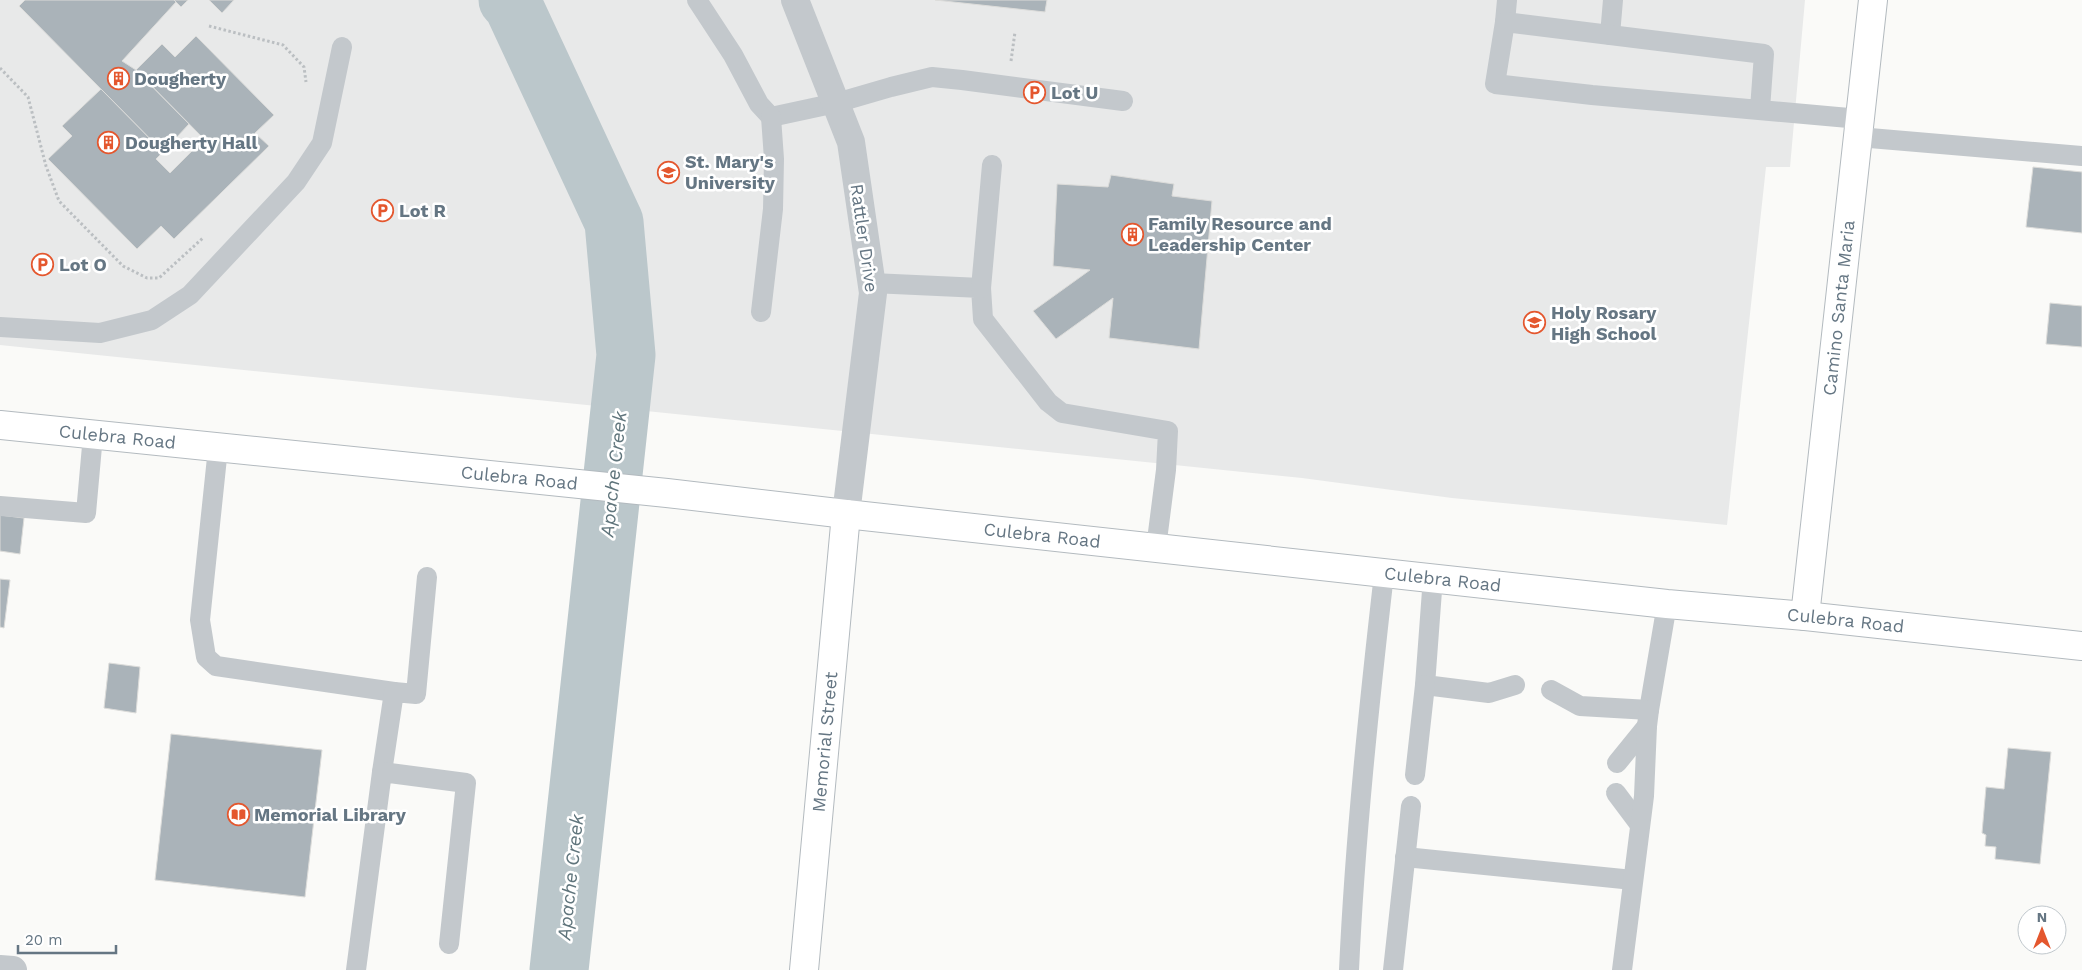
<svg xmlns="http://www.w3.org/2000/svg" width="2082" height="970" font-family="'Work Sans',sans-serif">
  <rect width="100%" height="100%" fill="#fafaf8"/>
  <polygon fill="#e8e9e9" points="0,0 1805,0 1790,167 1766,167 1727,525 1452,498 1302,478 0,345"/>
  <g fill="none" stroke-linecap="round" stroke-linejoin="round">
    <polyline stroke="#bbc7cb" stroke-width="59" points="508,0 513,5 614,222 626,355 559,970"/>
  </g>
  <g fill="#aab3b9" stroke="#dcdcda">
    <polygon points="25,0 174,0 176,2 122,61 136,70 189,124 163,152 19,6"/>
    <polygon points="174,0 188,0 181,7"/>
    <polygon points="209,0 234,0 222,13"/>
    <polygon points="935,0 1047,0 1045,12"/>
    <polygon points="196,36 274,115 255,133 269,146 174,239 161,226 137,249 48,159 72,136 62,126 101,89 163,152 156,159 170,173 204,139 136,70 162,44 175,57"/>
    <polygon points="2033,167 2082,172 2082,233 2026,227"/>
    <polygon points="1111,175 1174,184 1172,196 1212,201 1199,349 1109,338 1113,298 1056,339 1033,311 1090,270 1053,266 1057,184 1108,187"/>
    <polygon points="2050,303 2082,306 2082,347 2046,344"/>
    <polygon points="0,515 24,518 20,554 0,551"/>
    <polygon points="0,579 10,580 4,628 0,627"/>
    <polygon points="109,663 140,667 136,713 104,708"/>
    <polygon points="171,734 322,750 305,897 155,880"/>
    <polygon points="2008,748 2051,752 2040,864 1995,859 1996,847 1985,846 1986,835 1982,833 1986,787 2004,789"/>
  </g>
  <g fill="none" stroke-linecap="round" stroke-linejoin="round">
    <defs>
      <g id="secondary">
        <path id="s1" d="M0,425L667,493L846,514L1667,604L1805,616L2082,646"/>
        <path id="s2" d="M1805,616L1873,0"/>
        <path id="s3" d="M804,970L846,514"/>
      </g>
    </defs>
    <use href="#secondary" stroke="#b3babf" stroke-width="30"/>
    <g stroke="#bbbfc2" stroke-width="3" stroke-dasharray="2.5 2.5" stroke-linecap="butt">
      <polyline points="209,26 283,45 304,67 306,82"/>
      <polyline points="1011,61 1015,32"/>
      <polyline points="0,68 28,97 46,166 59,201 123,266 147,278 159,278 204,237"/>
    </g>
    <g stroke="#c3c8cc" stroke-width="20">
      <polyline points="697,0 733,55 759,104 771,117 836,103 891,87 932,77 962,80 1123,101"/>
      <polyline points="1505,22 1507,0"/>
      <polyline points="1610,35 1613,0"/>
      <polyline points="1760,109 1764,54 1505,22 1495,84 1592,95 1860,119"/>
      <polyline points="1858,137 2082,156"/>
      <polyline points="872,283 981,288 983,319 1048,402 1062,413 1168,431 1166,470 1156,548"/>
      <polyline points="981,288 992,165"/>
      <polyline points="761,312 773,209 774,159 771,117"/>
      <polyline points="0,327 100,333 152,320 190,295 296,182 322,143 342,47"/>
      <polyline points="218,448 200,620 206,657 216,666 394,692"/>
      <polyline points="0,506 86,513 93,435"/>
      <polyline points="1433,577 1425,685 1489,693 1515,685"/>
      <polyline points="1551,690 1580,706 1649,710 1667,604"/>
      <polyline points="1617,763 1647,726"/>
      <polyline points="382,772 394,692 416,694 427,577"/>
      <polyline points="1415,775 1425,685"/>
      <polyline points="1616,793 1640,825"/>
      <polyline points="1405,857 1633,880"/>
      <polyline points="356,970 382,772 466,783 449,944"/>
      <path d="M1349,970C1355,838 1369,705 1384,574"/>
      <polyline points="1393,970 1411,806"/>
      <polyline points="1622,970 1644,796 1647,726 1649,710"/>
    </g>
    <g stroke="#c3c8cc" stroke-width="28">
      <polyline points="795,0 851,142 873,293 846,514"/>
      <polyline points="0,969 13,970"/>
    </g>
    <use href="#secondary" stroke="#fff" stroke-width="28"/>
  </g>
  <defs>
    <symbol id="building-ring" viewBox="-11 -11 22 22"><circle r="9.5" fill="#fff" stroke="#e4572e" stroke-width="1.5"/><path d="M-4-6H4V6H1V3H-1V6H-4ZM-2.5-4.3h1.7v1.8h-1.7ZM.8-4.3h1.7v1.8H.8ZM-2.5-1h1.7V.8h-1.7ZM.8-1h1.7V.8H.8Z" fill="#e4572e"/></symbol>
    <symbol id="parking-ring" viewBox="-11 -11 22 22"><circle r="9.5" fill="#fff" stroke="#e4572e" stroke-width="1.5"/><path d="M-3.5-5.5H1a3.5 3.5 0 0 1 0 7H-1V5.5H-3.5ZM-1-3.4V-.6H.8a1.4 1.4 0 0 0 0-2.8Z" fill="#e4572e"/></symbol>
    <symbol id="university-ring" viewBox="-11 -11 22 22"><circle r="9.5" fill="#fff" stroke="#e4572e" stroke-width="1.5"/><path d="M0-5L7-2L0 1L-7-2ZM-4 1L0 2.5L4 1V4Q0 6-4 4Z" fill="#e4572e"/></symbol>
    <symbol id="school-ring" viewBox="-11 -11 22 22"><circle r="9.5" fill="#fff" stroke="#e4572e" stroke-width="1.5"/><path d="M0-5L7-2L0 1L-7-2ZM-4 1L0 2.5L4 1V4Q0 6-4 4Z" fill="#e4572e"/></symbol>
    <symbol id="library-ring" viewBox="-11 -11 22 22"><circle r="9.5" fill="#fff" stroke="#e4572e" stroke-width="1.5"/><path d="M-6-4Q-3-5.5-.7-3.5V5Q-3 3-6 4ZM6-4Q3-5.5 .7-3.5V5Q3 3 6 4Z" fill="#e4572e"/></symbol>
  </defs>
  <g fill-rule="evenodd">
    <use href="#building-ring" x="106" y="66" width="25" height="25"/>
    <use href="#parking-ring" x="1022" y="80" width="25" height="25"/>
    <use href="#building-ring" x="96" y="130" width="25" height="25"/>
    <use href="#university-ring" x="656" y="160" width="25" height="25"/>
    <use href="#parking-ring" x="370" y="198" width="25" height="25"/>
    <use href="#building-ring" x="1120" y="222" width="25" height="25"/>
    <use href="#parking-ring" x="30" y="252" width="25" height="25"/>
    <use href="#school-ring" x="1522" y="310" width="25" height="25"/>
    <use href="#library-ring" x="226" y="802" width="25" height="25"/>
  </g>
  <g text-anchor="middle" stroke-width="5" stroke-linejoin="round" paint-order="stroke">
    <g font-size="18" font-weight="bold" fill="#657683" stroke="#fff" text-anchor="start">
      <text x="134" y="85">Dougherty</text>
      <text x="1051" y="99">Lot U</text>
      <text x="125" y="149">Dougherty Hall</text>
      <text x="685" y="168">St. Mary's<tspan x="685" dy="21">University</tspan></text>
      <text x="399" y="217">Lot R</text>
      <text x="1148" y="230">Family Resource and<tspan x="1148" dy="21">Leadership Center</tspan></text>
      <text x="59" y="271">Lot O</text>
      <text x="1551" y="319">Holy Rosary<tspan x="1551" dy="21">High School</tspan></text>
      <text x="254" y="821">Memorial Library</text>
    </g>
    <g font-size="18" fill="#657683" stroke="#fff">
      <text transform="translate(864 238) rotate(82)" y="6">Rattler Drive</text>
      <text dy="6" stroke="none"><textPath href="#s2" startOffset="310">Camino Santa Maria</textPath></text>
      <text dy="6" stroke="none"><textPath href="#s1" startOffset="118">Culebra Road</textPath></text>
      <text dy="6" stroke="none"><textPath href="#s1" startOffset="522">Culebra Road</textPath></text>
      <text dy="6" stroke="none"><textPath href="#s1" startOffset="1048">Culebra Road</textPath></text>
      <text dy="6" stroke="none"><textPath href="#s1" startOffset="1451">Culebra Road</textPath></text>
      <text dy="6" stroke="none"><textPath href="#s1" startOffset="1856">Culebra Road</textPath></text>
      <text dy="6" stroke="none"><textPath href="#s3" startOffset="229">Memorial Street</textPath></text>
    </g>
    <g font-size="19" font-style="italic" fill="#60757c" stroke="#fff">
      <text transform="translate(613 474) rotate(-84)" y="7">Apache Creek</text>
      <text transform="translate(570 877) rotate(-84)" y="7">Apache Creek</text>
    </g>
  </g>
  <g transform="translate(2042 930)"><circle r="24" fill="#ffffff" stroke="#c1c8cd"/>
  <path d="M0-4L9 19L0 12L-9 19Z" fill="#e4572e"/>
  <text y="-8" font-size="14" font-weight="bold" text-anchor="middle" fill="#657683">N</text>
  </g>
  <path d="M18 945v8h98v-8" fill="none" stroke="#657683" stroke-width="2.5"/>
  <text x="25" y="945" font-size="15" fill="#657683" stroke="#ffffff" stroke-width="4" paint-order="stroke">20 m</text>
</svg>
